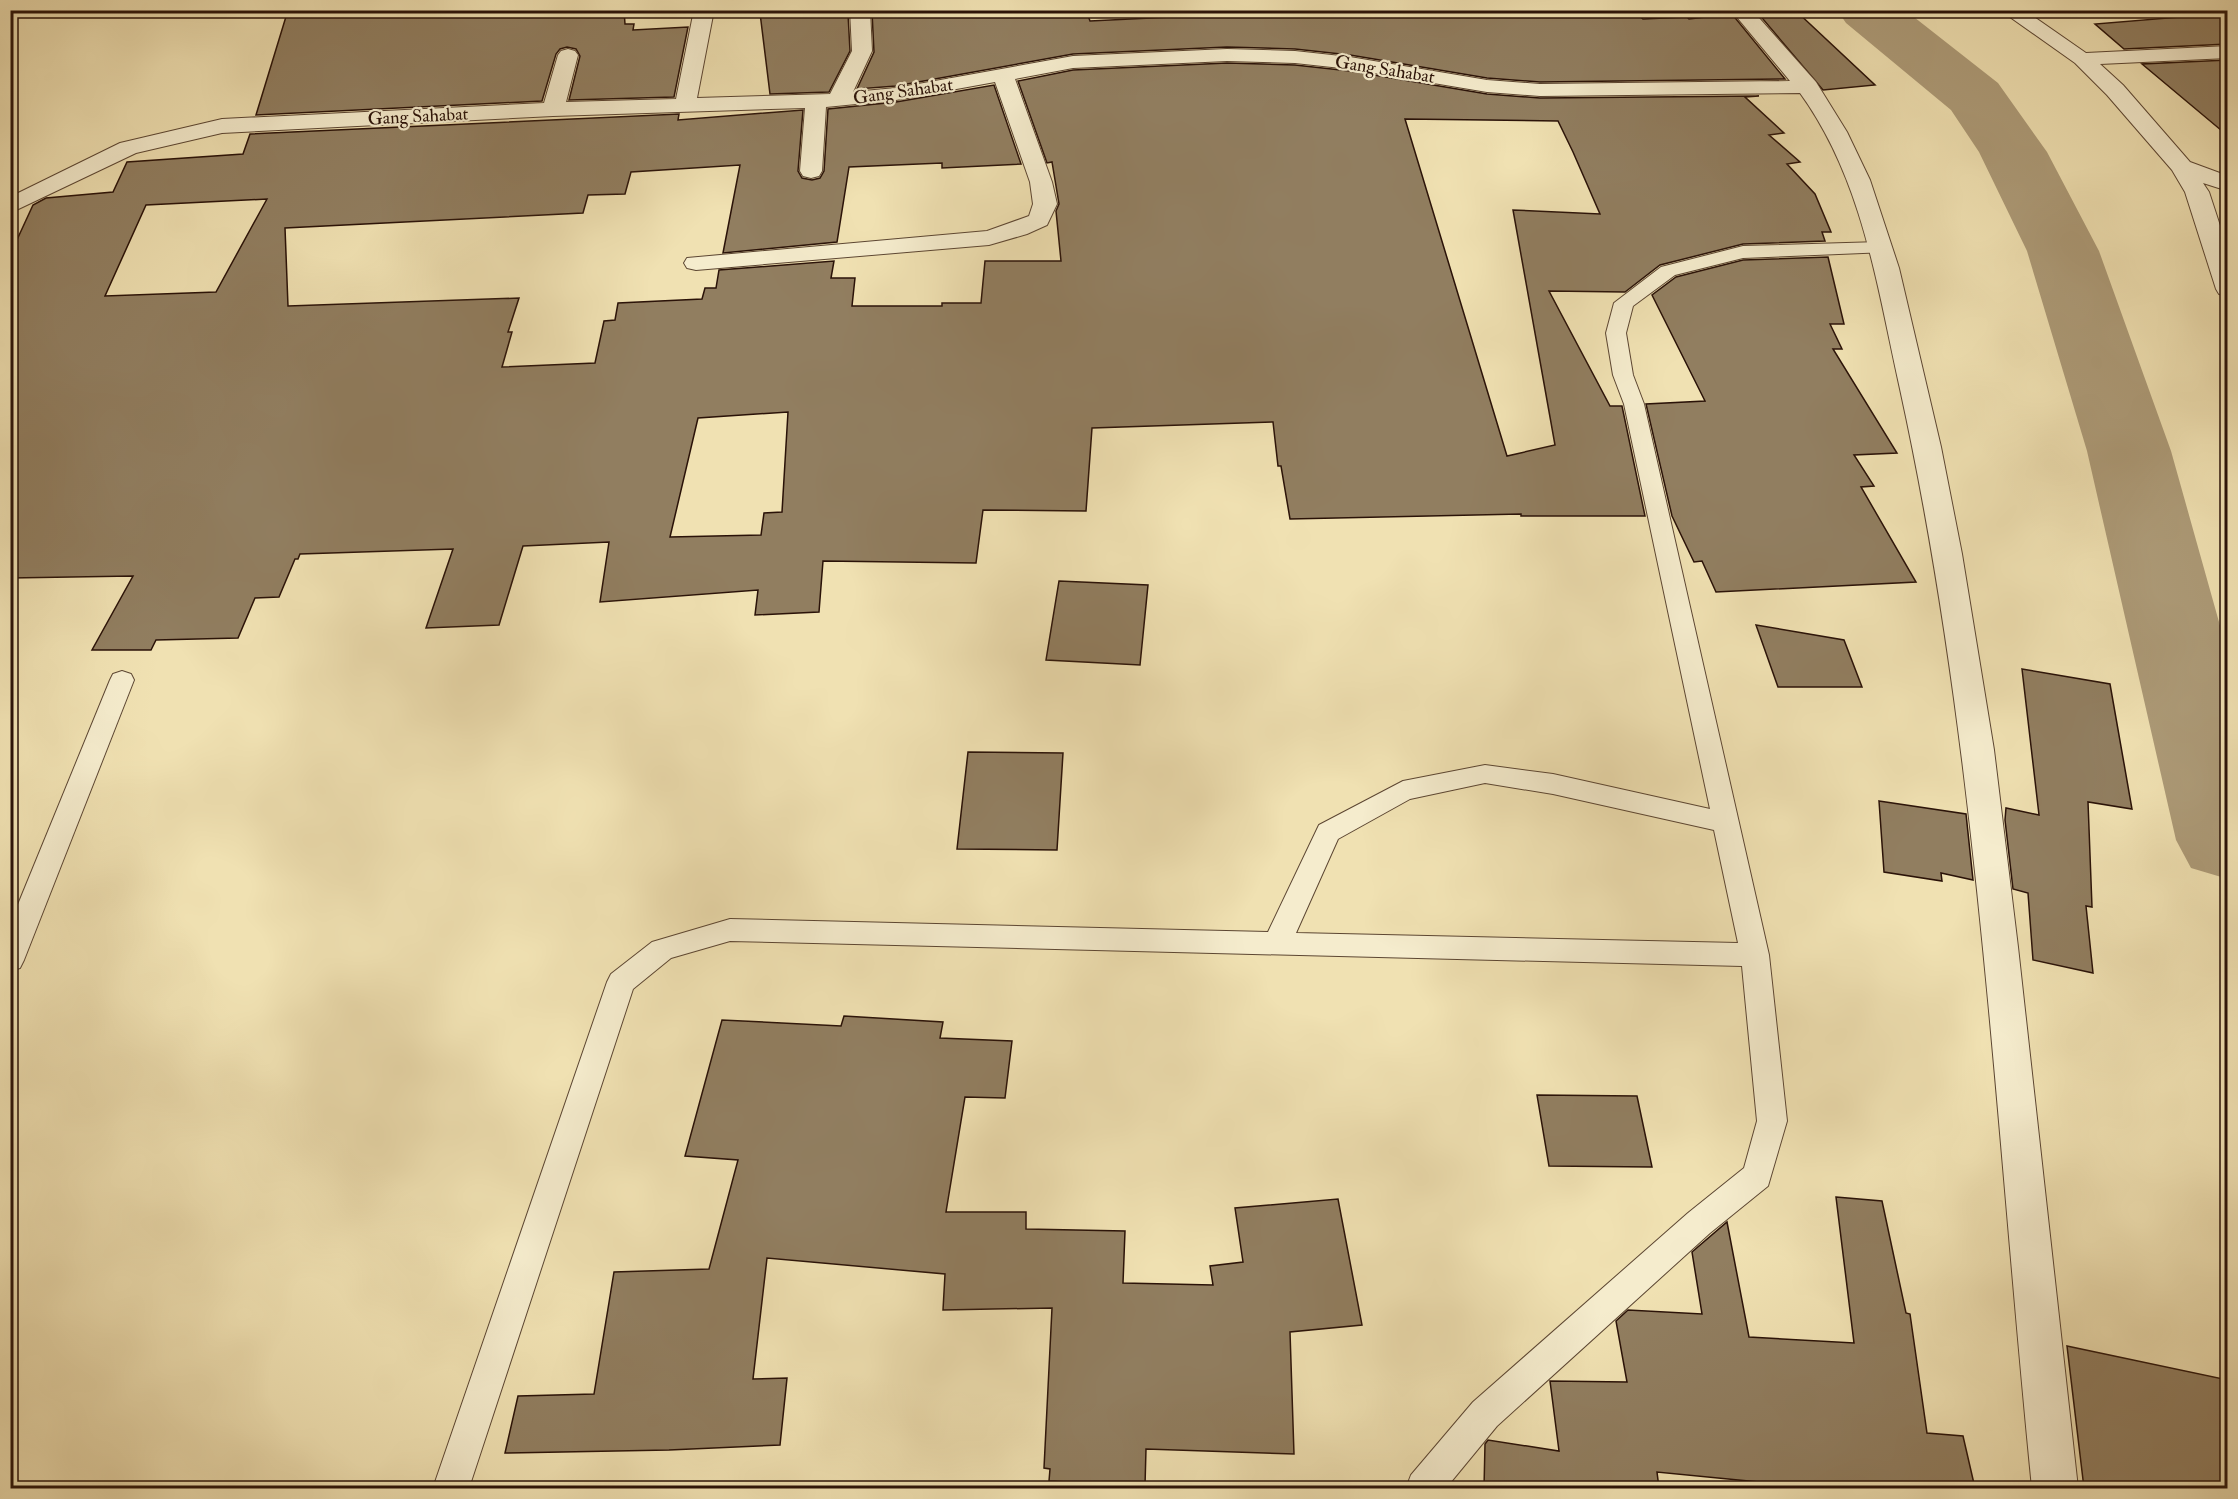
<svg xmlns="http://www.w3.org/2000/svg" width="2238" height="1499" font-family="'IM FELL Double Pica',serif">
  <rect width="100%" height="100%" fill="#f0e1b2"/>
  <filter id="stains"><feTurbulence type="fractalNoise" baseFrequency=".00333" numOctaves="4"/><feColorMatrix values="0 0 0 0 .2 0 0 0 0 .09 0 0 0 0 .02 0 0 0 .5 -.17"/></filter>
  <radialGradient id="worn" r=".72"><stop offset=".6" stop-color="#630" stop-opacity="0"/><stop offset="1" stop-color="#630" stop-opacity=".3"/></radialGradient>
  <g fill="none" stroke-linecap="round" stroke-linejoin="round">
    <polygon fill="#ad9b78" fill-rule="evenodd" points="1837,10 1905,10 1998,83 2047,152 2099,251 2171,451 2228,654 2228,879 2191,868 2176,840 2087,451 2027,251 1979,152 1951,110 1846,23"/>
  </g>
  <g fill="#917e60" stroke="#2a1208" stroke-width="1.5" fill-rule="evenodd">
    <polygon points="288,10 624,10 625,24 634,24 633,30 688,27 674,97 569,100 580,56 576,49 567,47 560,49 556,54 542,101 256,115"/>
    <polygon points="789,10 825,10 826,15 848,14 850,51 829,92 770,94 760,13"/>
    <polygon points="899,10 1086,10 1090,21 1171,17 1171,10 1631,10 1643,19 1687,17 1689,19 1732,14 1785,79 1540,82 1487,78 1350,55 1295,49 1227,47 1073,54 896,86 857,89 874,52 872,12"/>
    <polygon points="1795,10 1875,85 1823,90 1757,12"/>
    <polygon points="2228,13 2228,44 2124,49 2095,24"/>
    <polygon points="2228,60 2228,136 2142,64"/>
    <path d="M1227,63L1295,65L1350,71L1487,94L1540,98L1759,96L1745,97L1784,133L1769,135L1800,162L1787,164L1815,194L1831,232H1822L1825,241L1743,244L1660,265L1625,292L1549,291L1610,406H1622L1645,516H1521V514L1290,519L1281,466H1278L1273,422L1092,428L1086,511L983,510L976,563L823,561L819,612L755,615L758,590L600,602L609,542L523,546L499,625L426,628L453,549L300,554L298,559H295L279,597L255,598L238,638L156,640L151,650H92L133,576L10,578V255L33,205L46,198L113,192L127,162L243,154L250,134L679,114L678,120L803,110L798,171L802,178L812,180L820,178L824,171L828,109L896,102L994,85L1021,164L942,168V163L849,167L837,242L723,253L740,165L631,172L625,194L588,195L583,213L285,228L288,306L519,298L508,332H512L502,367L595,363L604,321L615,320L618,303L702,299L705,288H716L719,270L834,261L831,278H855L852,306H942V303H981L985,261H1061L1056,211L1059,204L1052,162L1047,163L1018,81L1073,70ZM1405,119L1558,121L1573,152L1600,214L1513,210L1555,445L1507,456ZM267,199L216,292L105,296L146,205ZM788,412L782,512L764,513L761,535L670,537L698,418Z"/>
    <polygon points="1828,257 1844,324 1830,324 1842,349 1833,349 1897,453 1854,455 1874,486 1861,487 1916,582 1716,592 1702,561 1694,562 1672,516 1646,404 1705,401 1652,295 1676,277 1743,260"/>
    <polygon points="1059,581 1148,585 1140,665 1046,660"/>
    <polygon points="1756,625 1844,640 1862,687 1778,687"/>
    <polygon points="2022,669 2110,684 2132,809 2088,802 2092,907 2086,906 2093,973 2033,960 2028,893 2013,889 2005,820 2006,808 2039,815"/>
    <polygon points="968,752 1063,753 1057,850 957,849"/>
    <polygon points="1879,801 1966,814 1973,880 1941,873 1942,881 1884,872"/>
    <polygon points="844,1016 943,1022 940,1038 1012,1041 1005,1098 965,1097 946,1212 1026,1212 1026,1229 1125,1231 1123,1283 1213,1285 1210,1266 1243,1262 1235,1208 1338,1199 1362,1325 1290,1332 1294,1454 1146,1449 1145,1486 1049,1481 1050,1469 1044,1468 1052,1308 943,1310 945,1274 767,1258 753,1379 787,1378 780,1445 669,1450 505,1453 518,1396 594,1394 614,1272 709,1269 738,1160 685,1156 722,1020 841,1026"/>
    <polygon points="1537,1095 1637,1096 1652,1167 1549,1166"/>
    <polygon points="1836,1197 1882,1201 1906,1313 1910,1314 1927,1433 1963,1436 1975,1488 1780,1488 1779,1484 1657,1472 1659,1488 1484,1488 1485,1444 1488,1440 1559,1451 1550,1381 1627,1382 1616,1321 1628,1310 1702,1314 1692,1252 1727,1222 1749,1337 1854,1343"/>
    <polygon points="2067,1346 2228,1380 2228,1488 2084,1488"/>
  </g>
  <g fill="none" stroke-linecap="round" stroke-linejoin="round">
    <defs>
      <g id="lane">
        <path d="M1880,242L1887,244L1889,248L1887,252L1743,258L1675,275L1633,306L1626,333L1633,375L1644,404L1769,955L1787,1121L1768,1186L1710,1233L1497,1426L1446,1488H1406L1411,1475L1473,1402L1688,1213L1744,1168L1757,1121L1742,966L730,941L671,958L633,989L469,1488H433L607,982L611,974L652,942L730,919L1268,932L1319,825L1403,781L1485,765L1553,774L1710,809L1624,404L1613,375L1606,333L1614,303L1661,267L1743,246ZM1485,783L1553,794L1714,830L1738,943L1296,933L1338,839L1410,799Z"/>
        <polygon points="122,671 131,674 134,680 24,960 20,968 10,971 10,924 110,680 113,674"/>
      </g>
      <g id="street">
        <path d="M694,10H714L697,98L830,94L852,51L850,10H870L872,51L853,92L896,88L1073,56L1227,49L1295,51L1350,57L1487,80L1540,84L1790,81L1731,10H1752L1816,82L1847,132L1870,180L1899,268L1941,447L1962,554L1994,750L2018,947L2078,1488H2032C1995,1121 1979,750 1900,389C1877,286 1863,180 1800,93L1540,96L1487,92L1350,69L1295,63L1227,61L1073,68L1015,79L1052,182L1057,204L1047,225L1027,234L989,245L696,270L687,268L684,263L687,258L987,231L1029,216L1033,204L1030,182L995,82L896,100L826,107L822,171L819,176L811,178L803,176L800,171L805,108L553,116L222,133L136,153L10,213V197L120,143L222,119L544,103L558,55L561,51L568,49L575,51L578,55L566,102L676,99Z"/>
        <polygon points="2000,10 2024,10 2086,53 2228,46 2228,58 2100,64 2123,85 2190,162 2228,176 2228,191 2203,183 2209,192 2228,250 2228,296 2219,294 2216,289 2185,192 2172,170 2107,95 2075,63"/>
      </g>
    </defs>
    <use href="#lane" stroke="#5c4632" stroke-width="2"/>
    <use href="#street" stroke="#5c4632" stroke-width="2"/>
    <use href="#lane" fill="#f5eccd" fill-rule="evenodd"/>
    <use href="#street" fill="#f5eccd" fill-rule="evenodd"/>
  </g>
  <g text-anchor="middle" stroke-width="4.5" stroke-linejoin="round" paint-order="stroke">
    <g font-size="18" fill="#2a1208" stroke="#f5eccd">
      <text transform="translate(1385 69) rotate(9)" y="6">Gang Sahabat</text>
      <text transform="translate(903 91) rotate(-8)" y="6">Gang Sahabat</text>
      <text transform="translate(418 116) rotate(-3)" y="6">Gang Sahabat</text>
    </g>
  </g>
  <rect width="2238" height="1499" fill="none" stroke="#f0e1b2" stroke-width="36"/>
  <rect x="12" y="12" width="2214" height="1475" fill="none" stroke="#2a1208" stroke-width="3"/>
  <rect x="18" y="18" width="2202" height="1463" fill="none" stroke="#2a1208" stroke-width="1.5"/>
  <rect width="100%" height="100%" filter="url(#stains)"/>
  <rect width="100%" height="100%" fill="url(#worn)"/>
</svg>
